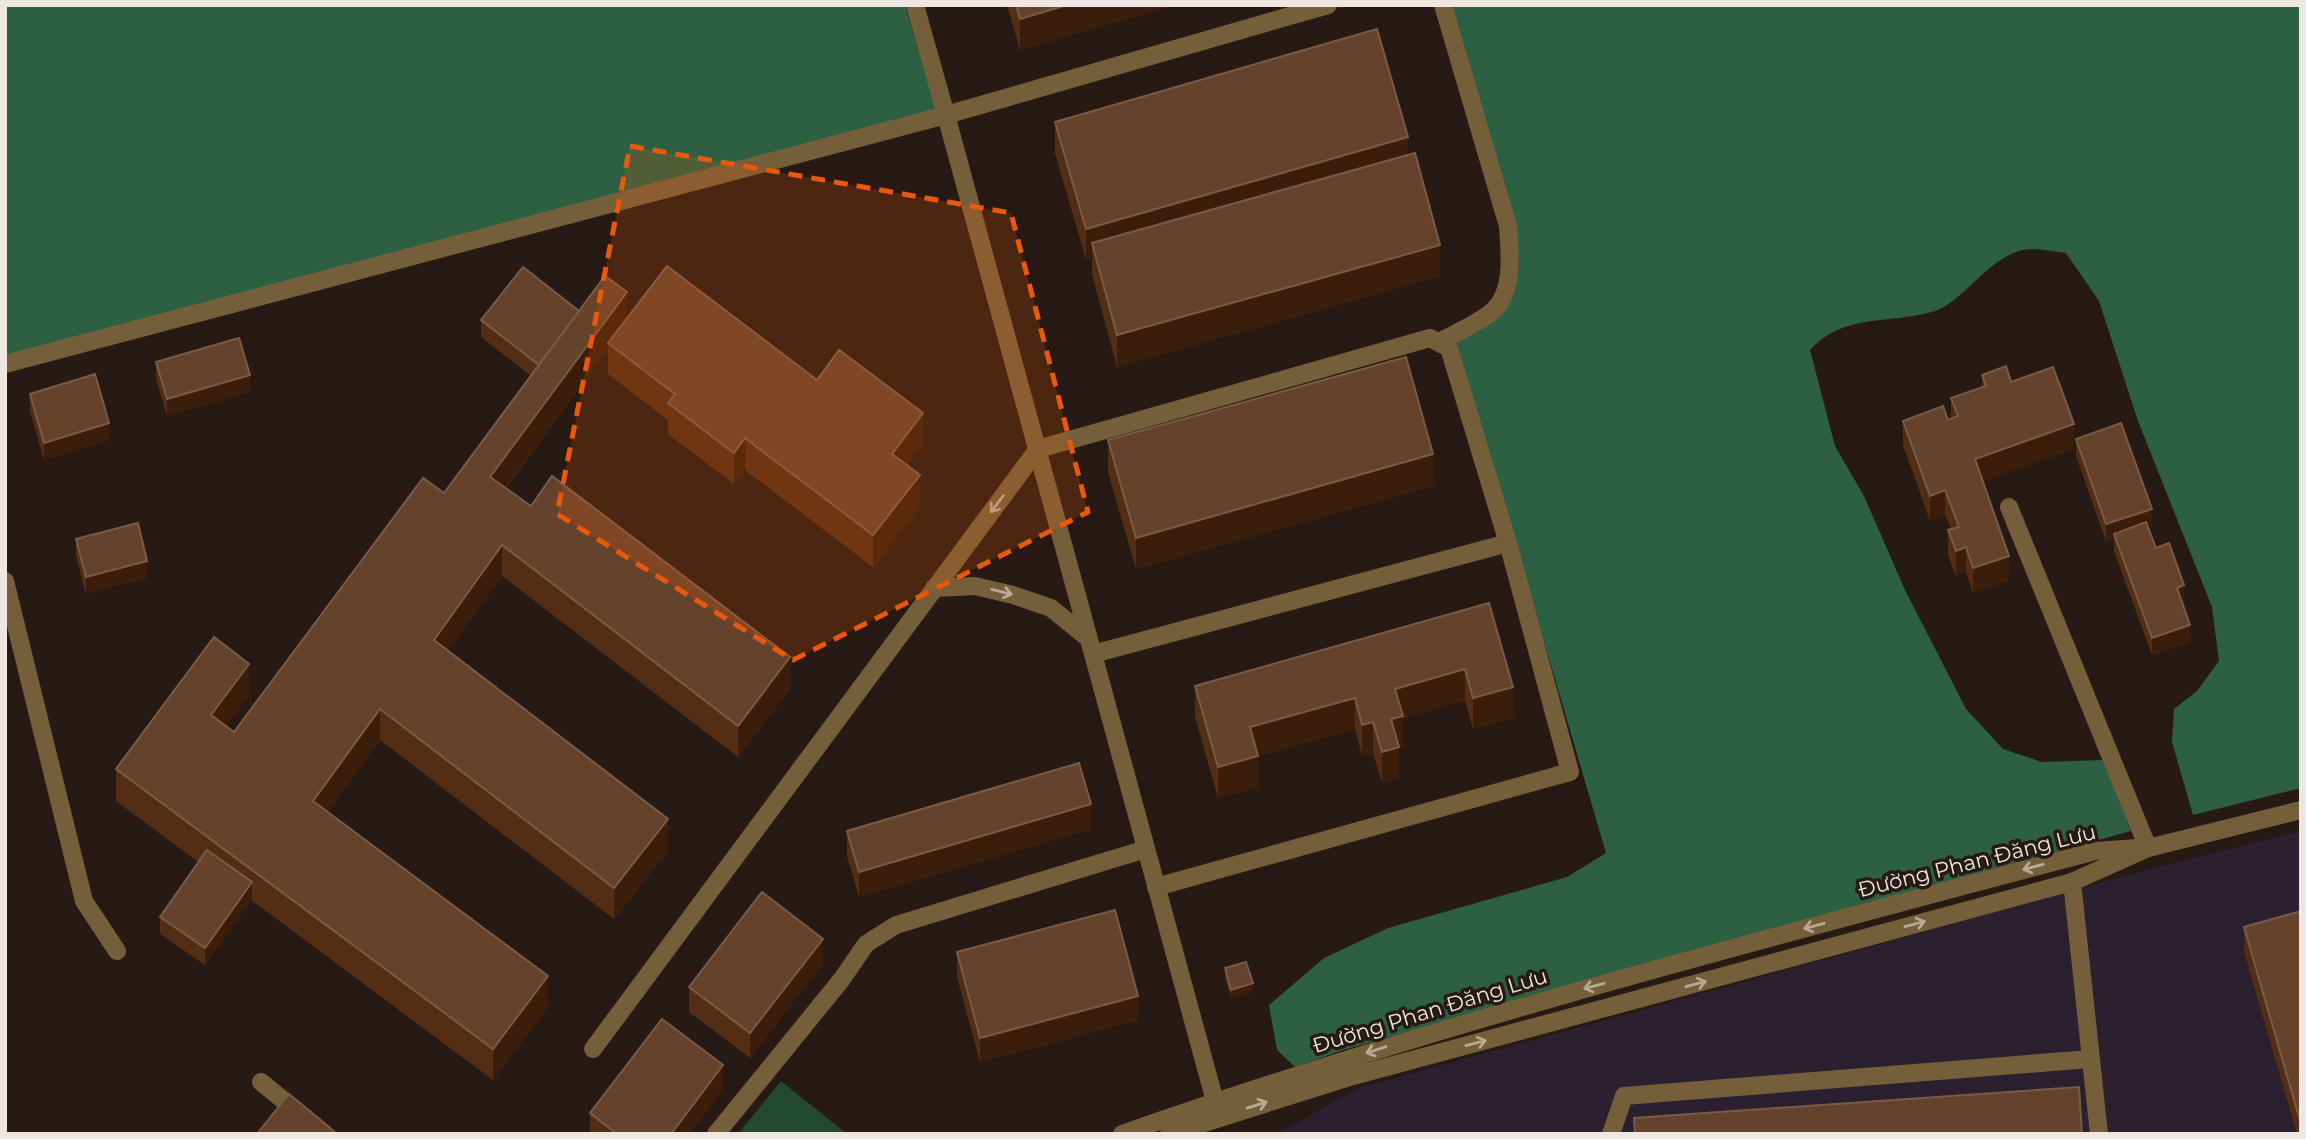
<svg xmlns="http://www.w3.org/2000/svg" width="2306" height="1139" font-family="Montserrat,sans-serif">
  <rect width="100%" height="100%" fill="#271a15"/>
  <polygon fill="#2a202f" points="2301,831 2301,1134 1277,1134 1356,1089 2154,868"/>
  <polygon fill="#224933" points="781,1081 847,1134 738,1134"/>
  <g fill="#2d5f43">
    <polygon points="5,5 905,5 936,109 5,356"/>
    <path d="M1451,5H2301V788L2193,815L2172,742L2174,709L2197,691L2219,661L2212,607L2138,421L2099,301L2066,253C2054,252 2035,247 2023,250C1989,257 1964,301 1935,311C1890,325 1844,312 1810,350L1835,446L1864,496L1905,590L1966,709L2003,749L2042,762L2104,760L2131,831L1343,1050L1295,1067L1277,1050L1269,1005L1324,958L1388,928L1567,877L1606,853L1456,341L1497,319L1515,289L1519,265L1515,223Z"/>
  </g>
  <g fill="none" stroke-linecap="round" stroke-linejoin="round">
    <g stroke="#755e3a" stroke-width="18">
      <polyline points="915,5 946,115 1219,1116"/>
      <path d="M1441,341C1456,333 1474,325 1489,314C1515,296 1510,254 1508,226L1443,5"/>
      <polyline points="5,364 946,115 1328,5"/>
      <polyline points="2009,507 2148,848"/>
      <polyline points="5,581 84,901 117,951"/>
      <polyline points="934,588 975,586 1013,595 1051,608 1088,638"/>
      <polyline points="1093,654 1508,543"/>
      <polyline points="2072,882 2099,1134"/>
      <polyline points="593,1049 1038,449 1430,338 1449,348 1508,543 1570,772 1156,887"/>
      <polyline points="261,1082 325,1134"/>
      <polyline points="716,1134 842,979 866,944 896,925 1146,849"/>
      <path d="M1122,1134C1441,1022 1769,938 2095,851L2138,848"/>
      <polyline points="1169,1134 1353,1076 2072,882 2148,848 2301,810"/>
      <polyline points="1611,1134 1624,1096 2090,1059"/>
    </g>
  </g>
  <g fill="#532e14">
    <polygon points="1007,5 1174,5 1020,50"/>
    <polygon points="1055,122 1408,155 1440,276 1117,367 1092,274 1092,259 1086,260 1055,153"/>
    <polygon points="579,311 627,318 817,380 923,445 907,465 920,506 873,567 745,470 734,484 668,434 668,420 608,374 608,349 506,488 790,689 738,757 502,576 448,651 668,851 614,919 380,740 327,812 548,1007 493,1080 251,900 205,965 160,934 160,917 198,862 116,801 116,769 249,695 226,726 234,732 444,493 531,376 481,337 481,320"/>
    <polygon points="156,362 250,392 167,416 156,379"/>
    <polygon points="1982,375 2011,382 2074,449 1982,481 2009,580 1973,593 1966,572 1956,576 1948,555 1948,530 1951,529 1945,515 1930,521 1903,445 1903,421 1951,419 1951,398 1982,388"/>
    <polygon points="30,394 109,440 44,460 30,411"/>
    <polygon points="2076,439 2152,526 2148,527 2156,548 2184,602 2182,603 2190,642 2152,655 2114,551 2114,539 2106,541 2076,456"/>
    <polygon points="1108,440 1433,486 1136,569 1108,472"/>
    <polygon points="76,539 147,578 86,594 76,556"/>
    <polygon points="1489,603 1513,718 1473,729 1465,700 1403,718 1403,747 1399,748 1399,778 1382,783 1373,753 1362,756 1355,729 1258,756 1258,787 1218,798 1195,717 1195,686"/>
    <polygon points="1091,829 859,897 847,856 847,831"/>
    <polygon points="2301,911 2301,1134 2297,1134 2244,952 2244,927"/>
    <polygon points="957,952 1138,1020 980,1062 957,977"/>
    <polygon points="823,963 750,1058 689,1012 689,987"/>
    <polygon points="1225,968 1253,992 1231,998 1225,977"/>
    <polygon points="723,1089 689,1134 590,1134 590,1113"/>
  </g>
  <g fill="#3a1e0b">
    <polygon points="1067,5 1174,5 1020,50 1020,19"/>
    <polygon points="1408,137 1408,168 1092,243 1092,259 1086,260 1086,229"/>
    <polygon points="1440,245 1440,276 1117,367 1117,335"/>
    <polygon points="627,292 627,323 608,343 608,349 490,508 490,477"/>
    <polygon points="250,375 250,392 167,416 167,399"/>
    <polygon points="923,413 923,445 892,485 892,454"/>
    <polygon points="109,423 109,440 44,460 44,443"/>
    <polygon points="2074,424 2074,449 1975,484 1975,459"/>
    <polygon points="745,438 745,470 734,484 734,453"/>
    <polygon points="1433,454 1433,486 1136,569 1136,538"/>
    <polygon points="920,475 920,506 873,567 873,535"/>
    <polygon points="1945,490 1945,515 1930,521 1930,496"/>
    <polygon points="2152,509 2152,526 2116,538 2114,534 2114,539 2106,541 2106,524"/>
    <polygon points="502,545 502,576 434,671 434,640"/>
    <polygon points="1966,547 1966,572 1956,576 1956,551"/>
    <polygon points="2009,556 2009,580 1973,593 1973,568"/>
    <polygon points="147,561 147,578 86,594 86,577"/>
    <polygon points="2184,585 2184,602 2177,605 2177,588"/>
    <polygon points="2190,625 2190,642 2152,655 2152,638"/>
    <polygon points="790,657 790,689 738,757 738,726"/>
    <polygon points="249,664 249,695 211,747 211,715"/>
    <polygon points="1465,669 1465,700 1403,718 1403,747 1399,748 1399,778 1382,783 1382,752 1391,719 1395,689"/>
    <polygon points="1513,687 1513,718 1473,729 1473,698"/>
    <polygon points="1355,698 1355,729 1258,756 1258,787 1218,798 1218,767 1250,727"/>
    <polygon points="380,709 380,740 313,832 313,801"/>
    <polygon points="1373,722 1373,753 1362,756 1362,725"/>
    <polygon points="1091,804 1091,829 859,897 859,872"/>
    <polygon points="668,819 668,851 614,919 614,888"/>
    <polygon points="252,882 252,899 205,965 205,948"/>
    <polygon points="823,939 823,963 750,1058 750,1033"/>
    <polygon points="548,976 548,1007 493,1080 493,1049"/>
    <polygon points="1253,983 1253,992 1231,998 1231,990"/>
    <polygon points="1138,996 1138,1020 980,1062 980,1038"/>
    <polygon points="723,1065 723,1089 689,1134 671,1134"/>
  </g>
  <g fill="#64422b" stroke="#795b47" stroke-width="2">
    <polygon points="1016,5 1067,5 1020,19"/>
    <polygon points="1377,29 1408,137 1086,229 1055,122"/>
    <polygon points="1415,153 1440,245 1117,335 1092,243"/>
    <polygon points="667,266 817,380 839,350 923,413 892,454 920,475 873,535 745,438 734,453 668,403 675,394 608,343"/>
    <polygon points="523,267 579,311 539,365 481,320"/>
    <polygon points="605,276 627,292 490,477 531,506 552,476 790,657 738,726 502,545 434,640 668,819 614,888 380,709 313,801 548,976 493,1049 116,769 214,637 249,664 211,715 234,732 423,478 444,493"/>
    <polygon points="239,338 250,375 167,399 156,362"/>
    <polygon points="1406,357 1433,454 1136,538 1108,440"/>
    <polygon points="2006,366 2011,382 2053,367 2074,424 1975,459 2009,556 1973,568 1966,547 1956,551 1948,530 1959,527 1945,490 1930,496 1903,421 1943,406 1948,420 1958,416 1951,398 1986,386 1982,375"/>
    <polygon points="95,374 109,423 44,443 30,394"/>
    <polygon points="2121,423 2152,509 2106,524 2076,439"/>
    <polygon points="2146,522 2156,548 2169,543 2184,585 2177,588 2190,625 2152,638 2114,534"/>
    <polygon points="138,523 147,561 86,577 76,539"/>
    <polygon points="1489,603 1513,687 1473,698 1465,669 1395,689 1403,716 1391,719 1399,747 1382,752 1373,722 1362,725 1355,698 1250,727 1258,756 1218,767 1195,686"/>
    <polygon points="1079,763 1091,804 859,872 847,831"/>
    <polygon points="207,850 252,882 205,948 160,917"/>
    <polygon points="762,892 823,939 750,1033 689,987"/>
    <polygon points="1115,910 1138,996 980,1038 957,952"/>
    <polygon points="2301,911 2301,1124 2244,927"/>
    <polygon points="1246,962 1253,983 1231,990 1225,968"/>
    <polygon points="662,1019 723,1065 671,1134 617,1134 590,1113"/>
    <polygon points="2079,1087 2082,1134 1635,1134 1634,1118"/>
    <polygon points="289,1094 337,1134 257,1134"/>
  </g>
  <defs><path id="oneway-shaft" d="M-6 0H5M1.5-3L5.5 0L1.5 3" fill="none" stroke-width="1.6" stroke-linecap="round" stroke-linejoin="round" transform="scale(1.75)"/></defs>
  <g stroke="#b8a996">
    <use href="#oneway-shaft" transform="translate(997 504) rotate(127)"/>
    <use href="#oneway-shaft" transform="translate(1002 592) rotate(14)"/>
    <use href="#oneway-shaft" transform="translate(2033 867) rotate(165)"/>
    <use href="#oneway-shaft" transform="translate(1915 924) rotate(-15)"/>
    <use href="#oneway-shaft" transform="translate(1814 926) rotate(165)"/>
    <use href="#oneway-shaft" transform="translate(1696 984) rotate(-15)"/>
    <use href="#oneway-shaft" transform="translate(1594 986) rotate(165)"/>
    <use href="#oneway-shaft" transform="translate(1476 1043) rotate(-15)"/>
    <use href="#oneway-shaft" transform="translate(1376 1050) rotate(162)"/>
    <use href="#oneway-shaft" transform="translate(1257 1105) rotate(-17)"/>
  </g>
  <path fill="#e8590c" fill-opacity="0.2" stroke="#e8590c" stroke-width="5" stroke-dasharray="14 9" stroke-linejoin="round" d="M630,146L1011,213L1088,512L793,660L557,514Z"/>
  <g text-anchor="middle" stroke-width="7" stroke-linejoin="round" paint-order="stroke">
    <g font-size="21" fill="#efe6e2" stroke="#271a15">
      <text transform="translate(1977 861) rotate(-14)" y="7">Đường Phan Đăng Lưu</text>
      <text transform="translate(1430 1011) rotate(-17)" y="7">Đường Phan Đăng Lưu</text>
    </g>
  </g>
  <rect width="2306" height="1139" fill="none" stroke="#efe6e2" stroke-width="14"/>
</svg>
